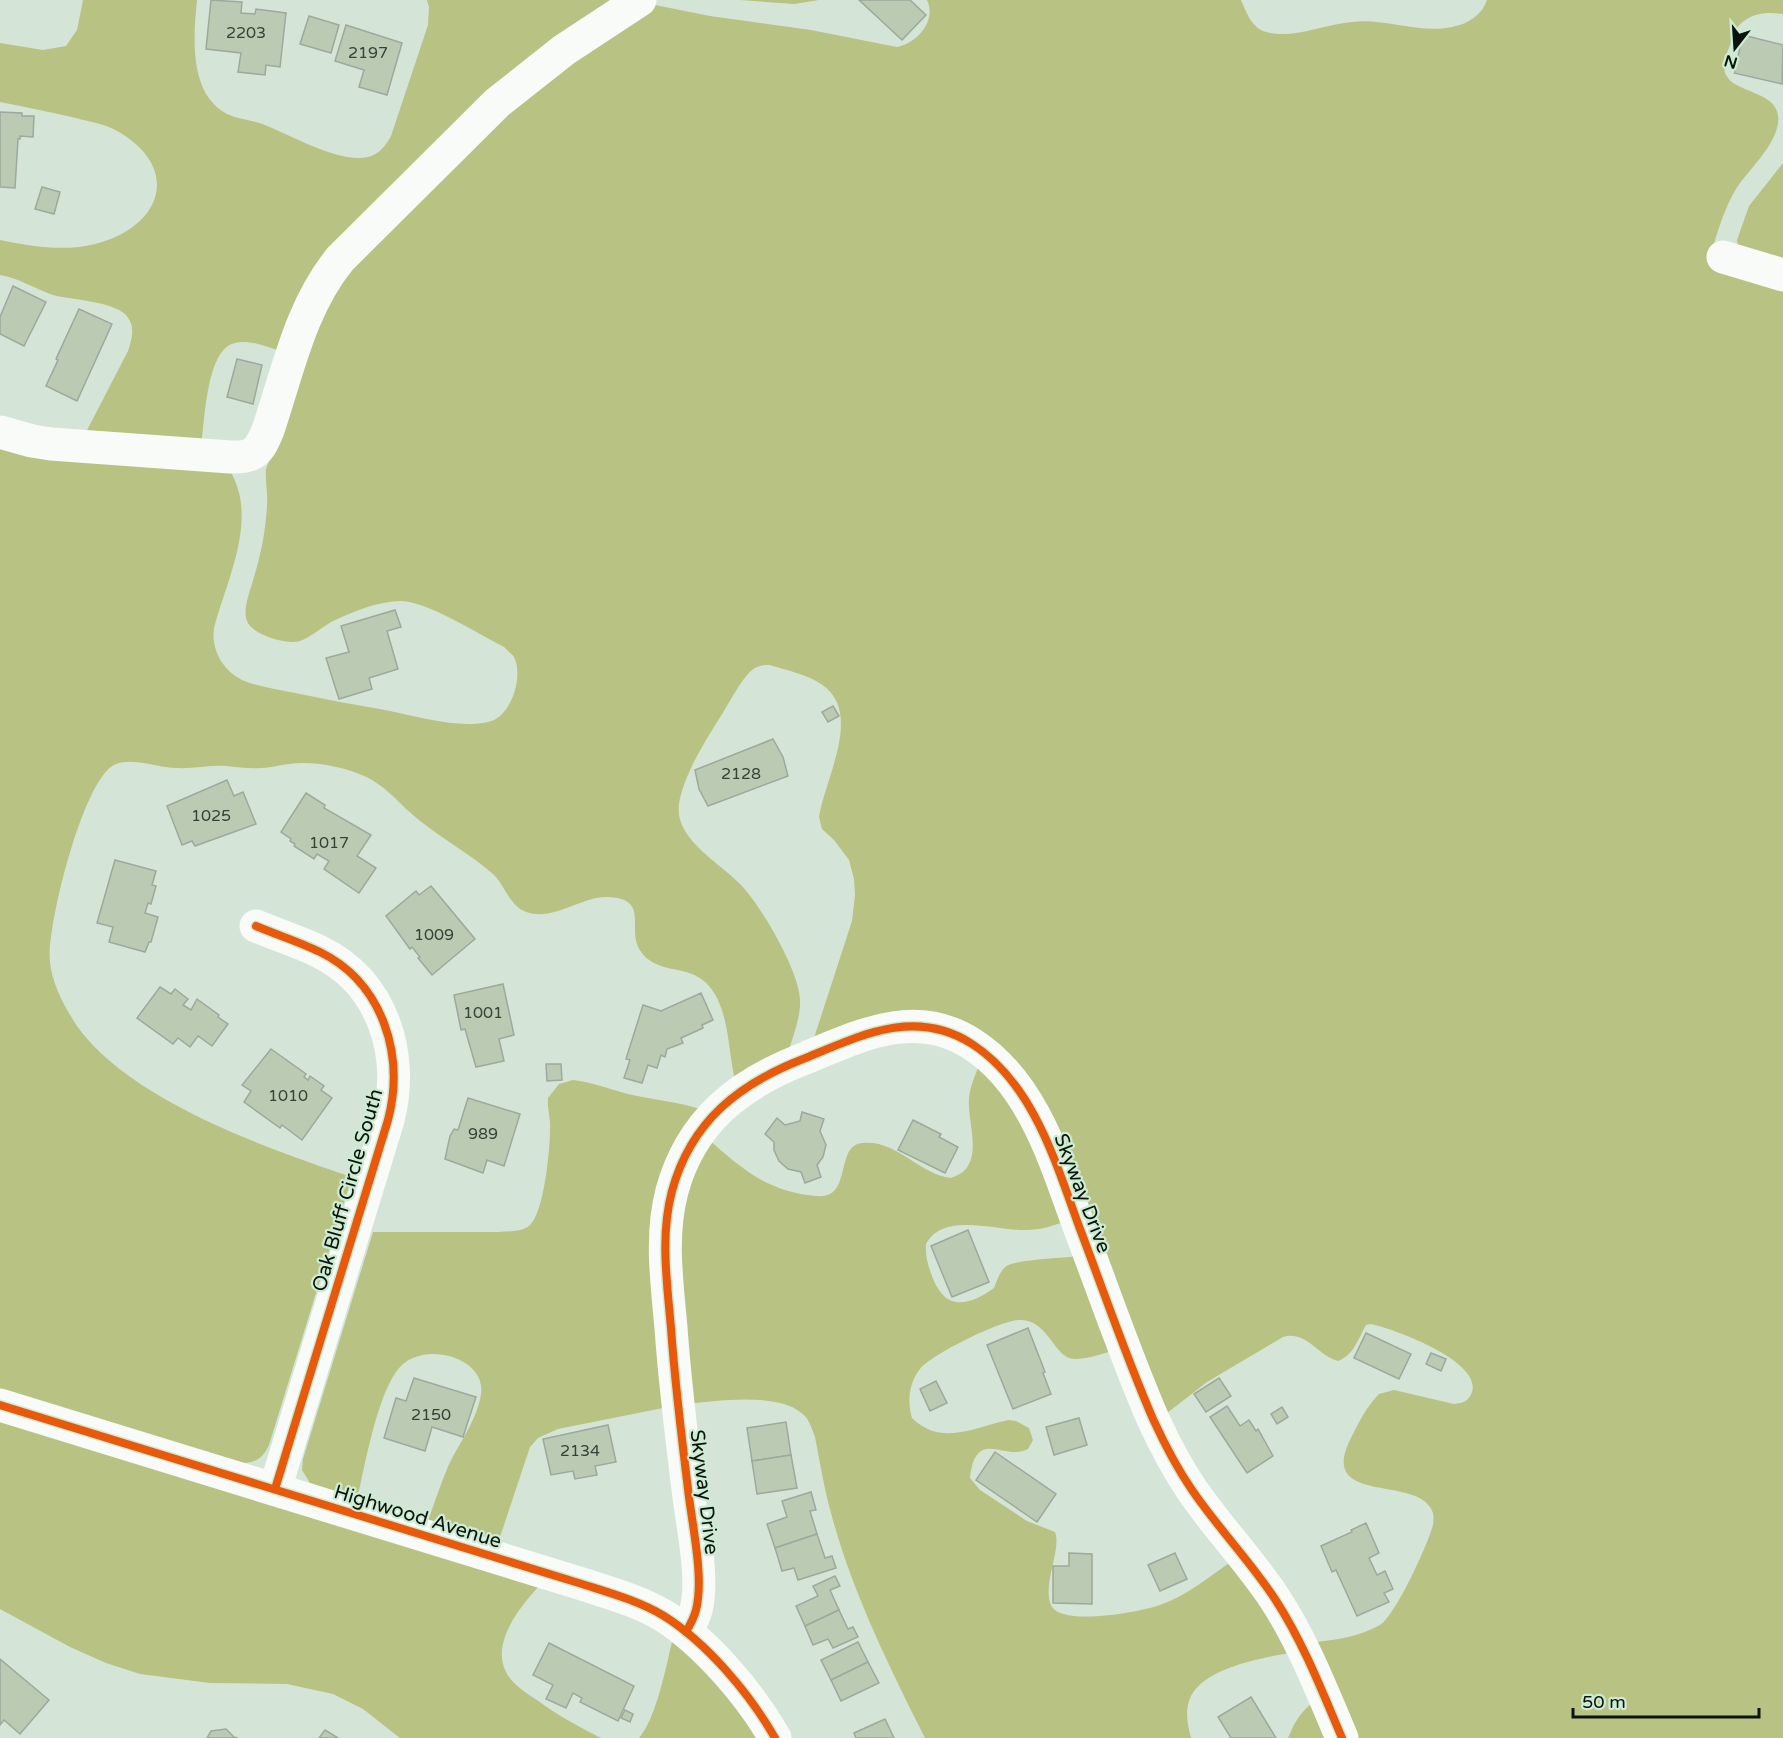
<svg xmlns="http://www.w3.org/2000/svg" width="1783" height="1738" font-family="'Varela Round',sans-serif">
  <rect width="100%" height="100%" fill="#d4e5d7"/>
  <g fill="#b8c283">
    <path d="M83,0H197C194,30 191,67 206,94C210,100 216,107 222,111C235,120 251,119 265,125C290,135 332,159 360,158C375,158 384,149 391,136L428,25L429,7L427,0H624L520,65L281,351C266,347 250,339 235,343C206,349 205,421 201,446L83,438L128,351C132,339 136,326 126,315C112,301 72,300 53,295C35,289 19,278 0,275V240C31,246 64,252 95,244C160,228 183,170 119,132C106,124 90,122 76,118C51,112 25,107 0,102V43L43,50L66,46L77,30Z"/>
    <polygon points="740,0 819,0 794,4"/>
    <path d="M927,0H1241C1246,11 1250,24 1261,30C1286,42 1325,24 1352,22C1385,18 1418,34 1452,27C1468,24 1482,15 1487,0H1783V14C1769,12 1756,12 1744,21C1735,27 1732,38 1729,48C1726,56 1722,67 1726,75C1736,95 1783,90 1778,124C1773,149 1749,169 1736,189C1724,209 1718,231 1711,253L1783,290V1738H1351L1310,1643C1334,1640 1359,1637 1380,1625C1396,1615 1428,1544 1433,1525C1434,1519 1434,1512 1430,1507C1410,1477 1319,1503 1350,1440C1358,1424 1366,1407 1379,1394L1394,1390L1454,1404C1463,1403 1469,1401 1472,1392C1482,1361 1394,1329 1371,1324L1366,1325C1358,1339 1354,1355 1338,1361C1318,1356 1306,1330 1283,1337L1207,1382L1162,1417L983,1040L812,1044L852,921L855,895L854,879L849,860L834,840L822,829L819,817C825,778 864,712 821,684C806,674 786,670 769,665C762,665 757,666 752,670C742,679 735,693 728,704C711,733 688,765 680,798C678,807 678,816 682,825C693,849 721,865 739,883C760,903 799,971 800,999C801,1017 793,1036 788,1053L735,1080C726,1044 731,984 686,972C671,968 652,967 642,953C624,930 653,898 606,897C580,897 551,923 524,911C509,904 504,884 493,874C470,854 443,839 419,820C394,800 384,781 351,771C332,765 309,761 289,764C279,765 270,768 261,768C249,769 238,767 226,766C209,765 193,769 176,768C158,768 131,756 114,765C83,780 46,928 50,962C52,984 65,1008 77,1026C129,1100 268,1149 352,1177L269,1445C263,1457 258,1462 244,1463L0,1390V441L228,466C233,476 238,486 240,497C248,540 225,587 214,628C211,649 222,670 242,680C258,687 278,689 295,693C325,699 355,705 385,710C416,716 457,729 488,722C511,718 524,676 514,657C512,654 507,650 504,647C478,634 429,602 401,601C378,601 352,612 331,622C321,628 311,637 300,641C287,645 252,635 247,621C242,609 251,589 254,577C261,554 266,529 267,505C268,493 265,481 266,469L334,287L493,124L650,4L710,16L811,30L897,47C917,43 937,21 927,0Z"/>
    <polygon points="1783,163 1783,260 1738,245 1737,240 1749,206"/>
    <path d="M980,1062L1004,1087L1066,1221C1053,1226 1040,1230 1026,1230C997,1231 943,1211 926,1244C925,1255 928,1266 932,1276C945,1311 967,1307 994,1288C997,1281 999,1273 1005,1267C1015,1259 1065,1258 1080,1256L1116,1350C1103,1353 1089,1359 1075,1359C1054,1359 1050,1322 1022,1320C1004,1318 931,1355 920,1369C909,1383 907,1401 912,1418C942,1447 974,1427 1009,1420L1016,1421L1029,1428L1033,1440L1028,1449C1004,1462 976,1426 970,1478L980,1490L1027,1521L1055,1532C1062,1549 1042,1584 1051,1605C1060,1627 1141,1612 1160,1605C1187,1596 1211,1575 1235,1559L1294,1652C1264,1658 1200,1667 1189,1701C1185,1714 1188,1726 1191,1738H925C889,1666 852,1592 831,1513C824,1488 820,1462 815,1437C812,1429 810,1422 805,1416C782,1391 716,1401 686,1404L674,1227L708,1139C740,1167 763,1188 807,1195C815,1196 826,1198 833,1192C847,1180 840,1145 862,1143C896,1139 919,1174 951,1178C987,1167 967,1125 969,1098C970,1086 976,1074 980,1062Z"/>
    <path d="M573,1080C591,1082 607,1088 624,1093C650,1100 677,1101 703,1110L682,1140L668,1407L558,1429L538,1438L530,1447L498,1543L428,1521C434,1504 440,1486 447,1469C458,1444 477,1421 481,1394C487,1356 418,1338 396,1372C376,1401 365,1465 357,1500L310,1483L302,1470L303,1459L373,1232H499C509,1231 523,1232 530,1225C544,1212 550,1150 550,1130C551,1119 547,1109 548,1098L559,1084Z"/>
    <path d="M0,1421L539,1586C520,1607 491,1642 506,1672C512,1684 526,1693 537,1700C557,1715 579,1727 601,1738H400L363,1709L333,1694L287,1684L210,1683L140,1674L106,1663L70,1647L0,1609Z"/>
    <path d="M672,1642C705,1669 733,1703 757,1738H639C656,1719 666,1667 672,1642Z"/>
    <path d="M1316,1700L1332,1738H1288C1295,1721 1301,1711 1316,1700Z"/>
  </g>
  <g fill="#bacab3" stroke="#9ea89c" stroke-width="1.5">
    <polygon points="211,0 242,2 241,13 255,14 256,9 286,13 280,67 266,65 265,75 238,72 241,53 206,49"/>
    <polygon points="859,0 910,0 926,15 902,40"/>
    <polygon points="309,16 339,25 331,53 300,44"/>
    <polygon points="346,25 402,43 387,95 359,87 364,70 335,61"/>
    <polygon points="1743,35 1783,45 1782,84 1734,73"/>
    <polygon points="0,112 22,113 22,116 34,116 33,137 20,136 20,139 18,139 15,188 0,187"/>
    <polygon points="42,187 60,192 54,214 35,209"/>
    <polygon points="13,286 46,302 24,346 0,334 0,317"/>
    <polygon points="79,309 112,324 77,401 46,386 58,360 56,359"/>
    <polygon points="237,359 262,365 253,404 227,397"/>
    <polygon points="395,610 401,627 387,631 398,669 369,678 372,689 339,699 326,658 349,652 341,626"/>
    <polygon points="833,706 839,716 828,722 822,712"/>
    <polygon points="773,739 783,757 788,776 708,806 699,789 695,770"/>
    <polygon points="227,780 234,796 243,792 256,824 195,846 192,841 182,845 167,806"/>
    <polygon points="306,793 325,805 324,808 371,835 357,856 376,868 359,893 324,869 329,861 317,854 314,859 294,846 295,844 290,841 291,839 281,832"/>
    <polygon points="115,860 156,871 152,885 156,886 151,904 148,903 145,913 158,917 151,942 149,942 145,952 109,942 113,927 97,923"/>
    <polygon points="431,886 475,939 432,975 418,958 420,957 412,947 410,949 386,916 416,891 419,895"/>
    <polygon points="503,984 514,1035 499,1039 504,1061 476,1067 465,1029 461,1030 454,995"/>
    <polygon points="160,987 171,994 175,989 188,999 183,1005 191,1010 197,999 219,1015 218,1017 228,1024 212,1046 198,1036 190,1047 178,1038 173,1044 137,1018"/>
    <polygon points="701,993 713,1020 702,1025 703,1028 681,1038 683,1043 667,1049 665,1057 661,1055 657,1068 648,1065 642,1083 624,1078 630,1060 626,1059 643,1005 661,1011"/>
    <polygon points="271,1049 306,1074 304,1077 308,1080 310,1076 324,1086 321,1090 332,1098 302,1140 282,1125 280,1128 244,1102 251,1091 242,1085"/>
    <polygon points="546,1064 561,1064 562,1080 547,1081"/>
    <polygon points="468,1098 520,1114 504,1166 487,1160 483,1173 445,1159 450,1136 454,1129 458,1130"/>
    <polygon points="802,1112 824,1119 820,1131 826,1145 823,1157 817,1165 821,1177 805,1183 801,1172 788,1169 779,1161 774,1150 774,1142 765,1134 777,1118 785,1125 800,1121"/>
    <polygon points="913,1120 941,1134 939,1137 958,1147 945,1173 898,1150"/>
    <polygon points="968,1230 989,1282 952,1297 931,1246"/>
    <polygon points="1028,1328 1045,1372 1043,1373 1051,1394 1013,1409 987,1345"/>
    <polygon points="1366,1333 1411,1354 1399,1379 1354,1358"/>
    <polygon points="1431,1353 1446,1359 1441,1371 1426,1364"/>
    <polygon points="414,1378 476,1397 463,1437 432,1427 425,1451 384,1438 396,1398 406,1401"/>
    <polygon points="1219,1378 1231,1396 1206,1412 1194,1394"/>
    <polygon points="936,1381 947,1403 930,1411 920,1389"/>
    <polygon points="1227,1406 1240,1426 1249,1420 1256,1431 1258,1429 1273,1456 1247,1473 1210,1417"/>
    <polygon points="1282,1407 1288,1417 1277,1424 1271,1414"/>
    <polygon points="1079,1418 1087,1445 1054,1455 1046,1427"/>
    <polygon points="786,1422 791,1455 752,1461 747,1428"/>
    <polygon points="608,1425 616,1462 595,1466 597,1475 575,1479 573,1471 551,1475 543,1439"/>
    <polygon points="995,1452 1056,1494 1037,1522 976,1480"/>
    <polygon points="791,1455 797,1488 757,1494 752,1461"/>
    <polygon points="811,1492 816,1510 810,1511 817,1534 775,1548 767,1524 787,1517 782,1501"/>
    <polygon points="1366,1523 1379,1553 1369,1558 1377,1575 1385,1571 1393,1589 1384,1593 1389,1602 1357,1616 1336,1570 1332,1572 1321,1546 1352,1532 1351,1530"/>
    <polygon points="817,1534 825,1558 832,1556 836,1568 798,1580 794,1568 782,1571 775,1548"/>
    <polygon points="1069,1553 1092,1554 1092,1604 1053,1603 1053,1566 1069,1566"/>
    <polygon points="1175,1553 1187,1579 1160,1591 1148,1565"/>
    <polygon points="835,1576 840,1586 830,1590 839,1610 805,1626 796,1606 818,1596 813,1586"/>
    <polygon points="839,1610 848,1629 853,1627 858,1637 833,1648 828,1639 813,1645 805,1626"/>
    <polygon points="858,1642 868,1662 831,1680 821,1660"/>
    <polygon points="549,1643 634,1686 618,1721 580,1702 582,1698 573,1693 566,1708 546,1699 553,1685 533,1675"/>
    <polygon points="0,1659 49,1700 20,1734 4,1720 0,1725"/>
    <polygon points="868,1662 879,1683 841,1701 831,1680"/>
    <polygon points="1251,1697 1276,1738 1231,1738 1218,1717"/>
    <polygon points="625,1710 633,1714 630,1722 621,1718"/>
    <polygon points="885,1719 894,1738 856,1738 854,1733"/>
    <polygon points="226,1729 234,1737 238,1738 207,1738 211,1731"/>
    <polygon points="325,1730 338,1738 319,1738"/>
  </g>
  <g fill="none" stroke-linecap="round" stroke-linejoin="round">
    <g stroke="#f9fbf9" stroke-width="33">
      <polyline points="1723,257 1783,275"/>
      <path d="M0,432L32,441L51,444L230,457C254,458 259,452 268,430C288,371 300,308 340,259L497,103L564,50L640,0"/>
      <path d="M256,926C277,935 300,942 320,952C383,983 405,1055 388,1120L275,1489"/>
      <path d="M0,1405L582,1584C610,1593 639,1601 664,1616C707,1643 750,1694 775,1738"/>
      <path d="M686,1632C690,1625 694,1618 696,1610C704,1579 693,1529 689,1497C682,1441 675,1385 671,1328C667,1282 660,1236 672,1191C691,1121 739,1084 803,1059C859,1036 915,1007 972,1044C1034,1084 1056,1164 1080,1229C1104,1292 1126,1357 1153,1419C1164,1443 1177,1468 1192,1490C1218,1528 1250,1561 1275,1599C1303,1642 1322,1691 1342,1738"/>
    </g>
    <defs>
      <g id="cycleway">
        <path d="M256,926C277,935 300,942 320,952C383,983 405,1055 388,1120L275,1489"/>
        <path d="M0,1405L582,1584C610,1593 639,1601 664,1616C707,1643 750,1694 775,1738"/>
        <path d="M686,1632C690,1625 694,1618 696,1610C704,1579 693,1529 689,1497C682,1441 675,1385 671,1328C667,1282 660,1236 672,1191C691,1121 739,1084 803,1059C859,1036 915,1007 972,1044C1034,1084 1056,1164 1080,1229C1104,1292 1126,1357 1153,1419C1164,1443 1177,1468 1192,1490C1218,1528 1250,1561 1275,1599C1303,1642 1322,1691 1342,1738"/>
      </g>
    </defs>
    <use href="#cycleway" stroke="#ceebd3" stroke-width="11"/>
    <use href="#cycleway" stroke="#e8590c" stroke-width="8"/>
  </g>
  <g text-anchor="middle" stroke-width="4.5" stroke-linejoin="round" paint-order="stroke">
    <g font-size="16" fill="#364236">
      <text x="246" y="38">2203</text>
      <text x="368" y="58">2197</text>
      <text x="741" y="779">2128</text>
      <text x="211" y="821">1025</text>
      <text x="329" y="848">1017</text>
      <text x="434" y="940">1009</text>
      <text x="483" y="1018">1001</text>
      <text x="288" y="1101">1010</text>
      <text x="483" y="1139">989</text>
      <text x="431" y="1420">2150</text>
      <text x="580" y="1456">2134</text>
    </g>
    <g font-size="20" fill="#0a140c" stroke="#ceebd3">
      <text transform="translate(347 1190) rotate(-74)" y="7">Oak Bluff Circle South</text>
      <text transform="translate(1083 1193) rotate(69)" y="7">Skyway Drive</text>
      <text transform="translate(705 1492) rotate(83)" y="7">Skyway Drive</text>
      <text transform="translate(418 1516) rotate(17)" y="7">Highwood Avenue</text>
    </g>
  </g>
  <g transform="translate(1735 48) rotate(197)" stroke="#ceebd3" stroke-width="4.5" paint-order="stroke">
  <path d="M0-4.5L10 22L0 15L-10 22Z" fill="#0a140c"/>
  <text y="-9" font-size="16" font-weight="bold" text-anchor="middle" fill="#0a140c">N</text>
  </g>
  <path d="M1573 1708v9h186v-9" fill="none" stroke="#0a140c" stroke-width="3"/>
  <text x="1582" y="1708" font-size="18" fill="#0a140c" stroke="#ceebd3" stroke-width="4.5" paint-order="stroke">50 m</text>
</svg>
